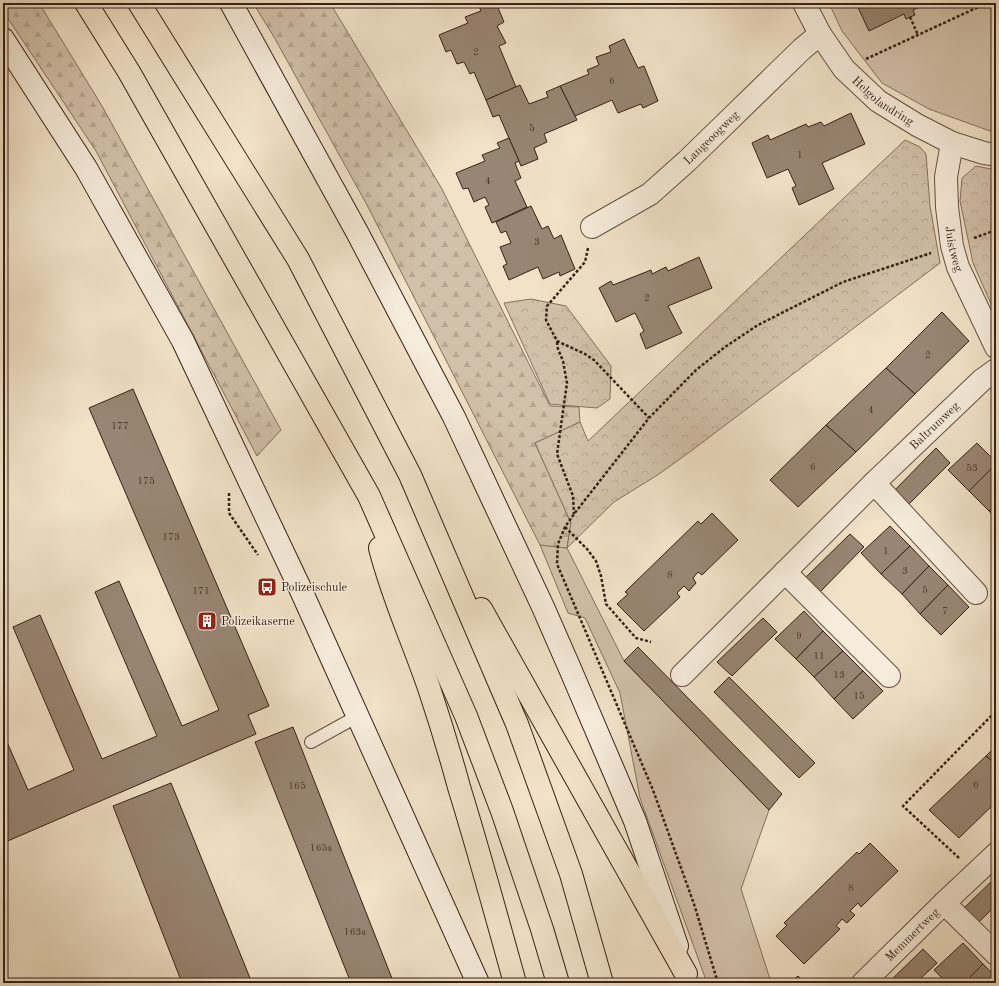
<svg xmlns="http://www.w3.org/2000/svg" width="999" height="986" font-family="'Old Standard TT',serif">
  <defs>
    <pattern id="forest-firs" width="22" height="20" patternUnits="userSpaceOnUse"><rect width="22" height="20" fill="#d2c1aa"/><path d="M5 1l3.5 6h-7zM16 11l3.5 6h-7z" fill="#b5a692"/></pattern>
    <pattern id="park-crowns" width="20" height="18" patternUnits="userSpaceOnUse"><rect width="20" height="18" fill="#d2c1aa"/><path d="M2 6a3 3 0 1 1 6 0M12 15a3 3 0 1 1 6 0" fill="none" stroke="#b5a692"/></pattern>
  </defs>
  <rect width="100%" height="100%" fill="#f1e2c8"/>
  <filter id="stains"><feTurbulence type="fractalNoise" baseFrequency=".005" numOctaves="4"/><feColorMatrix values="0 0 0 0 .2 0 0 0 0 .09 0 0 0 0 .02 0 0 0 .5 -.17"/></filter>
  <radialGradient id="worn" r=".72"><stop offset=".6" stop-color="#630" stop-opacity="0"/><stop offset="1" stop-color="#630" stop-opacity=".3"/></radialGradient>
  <g fill="#d2c1aa" stroke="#857060">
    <polygon points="829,3 996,3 996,132 990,131 929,109 882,83 842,31"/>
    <polygon points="540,545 567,548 624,661 769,810 741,889 771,982 772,983 707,983 640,798 620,693 585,618 568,613"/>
  </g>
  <g fill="url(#forest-firs)" stroke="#857060">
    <polygon points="3,3 39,3 102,106 281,430 257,456 96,151 3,11"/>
    <polygon points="253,3 330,3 442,189 550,406 579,407 580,422 535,443 571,523 567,548 540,545 367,205 274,37"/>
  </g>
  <g fill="url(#park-crowns)" stroke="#857060">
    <polygon points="905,140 920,147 926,154 930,206 940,263 691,451 659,474 614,502 567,548 571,523 535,443 580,422 588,441"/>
    <polygon points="976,166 996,170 996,312 995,313 973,263 960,201 962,178"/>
    <polygon points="531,299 566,306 611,366 610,399 597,408 550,404 504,303"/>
  </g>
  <g fill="#988573" stroke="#382016">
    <polygon points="487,3 496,3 504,22 497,26 506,43 499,46 516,87 486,100 474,72 470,74 464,62 457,64 451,50 446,52 439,35 468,23 465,17 481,11 479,6"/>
    <polygon points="856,3 929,3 913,10 915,15 910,17 906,19 904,14 869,31"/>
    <polygon points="624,39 638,68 644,66 658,101 643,108 641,104 618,113 612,100 575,116 560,86 589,74 587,70 599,65 596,57 611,52 609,46"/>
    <polygon points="520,85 529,104 548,97 546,92 560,86 577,120 544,134 547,142 534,148 538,159 521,166 499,115 493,117 486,100"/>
    <polygon points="851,113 865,144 822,163 834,189 799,205 792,188 796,186 788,169 767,178 752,143 768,135 770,140 806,124 808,127 821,122 824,126"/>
    <polygon points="509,138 519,161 515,163 521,178 515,181 527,207 492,223 485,207 489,205 485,197 474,202 468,188 463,189 456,173 485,161 482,155 500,148 497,143"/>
    <polygon points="531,206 542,229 548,226 554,239 561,235 575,269 560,276 559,272 543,279 538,267 509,280 503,266 507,264 500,247 511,243 506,231 501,233 496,222"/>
    <polygon points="699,257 712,288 668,306 682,333 646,349 640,334 644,331 635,313 616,322 599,288 611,281 613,285 651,270 652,274 666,267 668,271"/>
    <polygon points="942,312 969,341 915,394 886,368"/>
    <polygon points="886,368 915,394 856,452 826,425"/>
    <polygon points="133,389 269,706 248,715 256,734 3,843 3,733 28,790 74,770 13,627 40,615 102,759 157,736 95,592 119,581 182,726 219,710 89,408"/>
    <polygon points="826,425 856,452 798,507 770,480"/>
    <polygon points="977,443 996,462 996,464 969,491 948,470"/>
    <polygon points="936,448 950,463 905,508 891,494"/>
    <polygon points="996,464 996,504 989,511 969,491"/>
    <polygon points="996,504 996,519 989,511"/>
    <polygon points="712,513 738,540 702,575 698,572 693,578 696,583 689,591 684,586 677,593 680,597 644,631 617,604 628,594 625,592 698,521 701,524"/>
    <polygon points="890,526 910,546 881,574 861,553"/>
    <polygon points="850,534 864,547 819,593 805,578"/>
    <polygon points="910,546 929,566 902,594 881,574"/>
    <polygon points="929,566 948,585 920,614 902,594"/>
    <polygon points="948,585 969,607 941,635 920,614"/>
    <polygon points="804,611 823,631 796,659 775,639"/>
    <polygon points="763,618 777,632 732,676 717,662"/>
    <polygon points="823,631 843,651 814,677 796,659"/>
    <polygon points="638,647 782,794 769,810 624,661"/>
    <polygon points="843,651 863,671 834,699 814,677"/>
    <polygon points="863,671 883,691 853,719 834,699"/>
    <polygon points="729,677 815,763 799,778 714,692"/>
    <polygon points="293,727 393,981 388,983 351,983 255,742"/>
    <polygon points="996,746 996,765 986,756"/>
    <polygon points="986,756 996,765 996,802 959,838 929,810"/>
    <polygon points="171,783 252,983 182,983 113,806"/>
    <polygon points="870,843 898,871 861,907 858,903 850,911 855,915 847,923 842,919 836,926 840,929 804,964 776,936 787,925 784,923 857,852 859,854"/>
    <polygon points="996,877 996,905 978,923 964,908"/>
    <polygon points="963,943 983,964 964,983 947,983 934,970"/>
    <polygon points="923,949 937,963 916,983 888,983"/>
    <polygon points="983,964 996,977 996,983 964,983"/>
    <polygon points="798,976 805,983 790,983"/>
  </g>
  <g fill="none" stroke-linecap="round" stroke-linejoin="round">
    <defs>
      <polyline id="lane" points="311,742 358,716"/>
      <g id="street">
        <path id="s1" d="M804,3L820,34L844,69L878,101L917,125L952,143L984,153L996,155"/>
        <path id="s2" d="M952,143L946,177L947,207L952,246L958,267L996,347"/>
        <path id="s3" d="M592,227L650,194L687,161L802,49L820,34"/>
        <polyline points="874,483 976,593"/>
        <polyline points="785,572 889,676"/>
        <path id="s4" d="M682,675L874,483L982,380L996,370"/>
        <polyline points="944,903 996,954"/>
        <path id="s5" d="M863,983L944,903L996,854"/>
      </g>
      <g id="secondary">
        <polyline points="231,3 357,232 454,417 543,607 571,671 635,821 677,946"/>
        <polyline points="3,39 86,168 183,341 299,586 478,983"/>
      </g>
      <g id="highway">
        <polyline points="86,3 129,72 369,496 466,716 502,811 542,929 558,983"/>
        <polyline points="139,3 298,259 410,475 517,724 571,874 602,983"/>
        <path d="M380,548C392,596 413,641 429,688C440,721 450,754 459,787C479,852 497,918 515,983"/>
        <polyline points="481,609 686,974"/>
      </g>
    </defs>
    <use href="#lane" stroke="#665042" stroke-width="14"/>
    <use href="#street" stroke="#665042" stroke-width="24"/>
    <use href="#secondary" stroke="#382016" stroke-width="24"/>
    <use href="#highway" stroke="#382016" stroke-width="24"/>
    <g stroke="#382016" stroke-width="2.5" stroke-dasharray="3 2" stroke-linecap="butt">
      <polyline points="910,17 918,35"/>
      <polyline points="866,59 987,3"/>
      <polyline points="974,238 996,230"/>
      <polyline points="588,248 585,262 547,306 546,320 557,341 585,354 594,360 649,418"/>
      <polyline points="557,342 558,349 563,361 567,383 557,454 573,496 574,514"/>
      <polyline points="229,493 229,513 258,555"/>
      <polyline points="565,527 587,549 596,561 601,576 606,604 636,638 651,642"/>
      <polyline points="959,858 903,806 996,711"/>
      <polyline points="718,983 694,904 653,790 557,564 558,544 565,527 574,514 649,418 696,370 725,347 758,325 843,282 931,253"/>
    </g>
    <use href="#lane" stroke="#f6ecdb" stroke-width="12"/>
    <use href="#street" stroke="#f6ecdb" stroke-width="22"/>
    <use href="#secondary" stroke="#f6ecdb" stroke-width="22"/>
    <use href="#highway" stroke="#f1e2c8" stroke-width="22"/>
  </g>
  <defs>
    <symbol id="bus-square" viewBox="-11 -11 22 22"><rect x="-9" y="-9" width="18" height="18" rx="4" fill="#8f2418" stroke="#f6ecdb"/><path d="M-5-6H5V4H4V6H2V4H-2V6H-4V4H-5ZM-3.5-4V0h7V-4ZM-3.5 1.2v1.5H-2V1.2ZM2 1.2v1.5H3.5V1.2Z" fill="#fff"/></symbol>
    <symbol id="building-square" viewBox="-11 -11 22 22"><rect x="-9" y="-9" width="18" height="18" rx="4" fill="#8f2418" stroke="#f6ecdb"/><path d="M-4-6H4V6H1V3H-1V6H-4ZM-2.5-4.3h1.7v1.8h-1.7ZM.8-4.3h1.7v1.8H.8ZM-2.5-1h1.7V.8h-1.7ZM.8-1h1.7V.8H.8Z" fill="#fff"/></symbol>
  </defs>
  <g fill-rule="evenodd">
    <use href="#bus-square" x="256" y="576" width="22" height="22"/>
    <use href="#building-square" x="196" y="610" width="22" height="22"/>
  </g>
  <g text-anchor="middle" stroke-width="3" stroke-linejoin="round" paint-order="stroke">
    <g font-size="10" fill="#50392d">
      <text x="476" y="55">2</text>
      <text x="612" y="84">6</text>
      <text x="532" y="131">5</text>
      <text x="800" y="158">1</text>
      <text x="488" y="184">4</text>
      <text x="537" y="245">3</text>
      <text x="647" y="301">2</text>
      <text x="928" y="358">2</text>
      <text x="871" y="413">4</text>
      <text x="120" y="429">177</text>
      <text x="813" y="470">6</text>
      <text x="972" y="471">53</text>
      <text x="146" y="484">175</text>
      <text x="171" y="540">173</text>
      <text x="886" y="554">1</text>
      <text x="905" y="574">3</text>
      <text x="670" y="578">8</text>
      <text x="925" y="593">5</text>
      <text x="201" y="594">171</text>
      <text x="945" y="614">7</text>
      <text x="799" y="639">9</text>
      <text x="819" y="659">11</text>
      <text x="839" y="678">13</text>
      <text x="859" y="699">15</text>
      <text x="976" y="788">6</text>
      <text x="297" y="789">165</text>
      <text x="321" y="851">165a</text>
      <text x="851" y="891">8</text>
      <text x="355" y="935">163a</text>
    </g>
    <g font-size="12" fill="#382016" stroke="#f6ecdb">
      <text dy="4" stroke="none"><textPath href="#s1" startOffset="128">Helgolandring</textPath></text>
      <text dy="4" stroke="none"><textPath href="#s3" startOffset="150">Langeoogweg</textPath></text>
      <text dy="4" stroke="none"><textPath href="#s2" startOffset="107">Juistweg</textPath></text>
      <text dy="4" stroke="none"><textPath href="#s4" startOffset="355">Baltrumweg</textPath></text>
      <text dy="4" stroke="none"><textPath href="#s5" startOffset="69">Memmertweg</textPath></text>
    </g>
    <g font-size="12" fill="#382016" stroke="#f6ecdb" text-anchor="start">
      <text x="281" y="591">Polizeischule</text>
      <text x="221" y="625">Polizeikaserne</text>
    </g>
  </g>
  <rect width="999" height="986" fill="none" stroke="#f1e2c8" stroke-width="16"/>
  <rect x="4" y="4" width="991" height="978" fill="none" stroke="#382016" stroke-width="2"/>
  <rect x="8" y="8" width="983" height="970" fill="none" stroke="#382016"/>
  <rect width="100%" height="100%" filter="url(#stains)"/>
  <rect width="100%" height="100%" fill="url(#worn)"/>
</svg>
